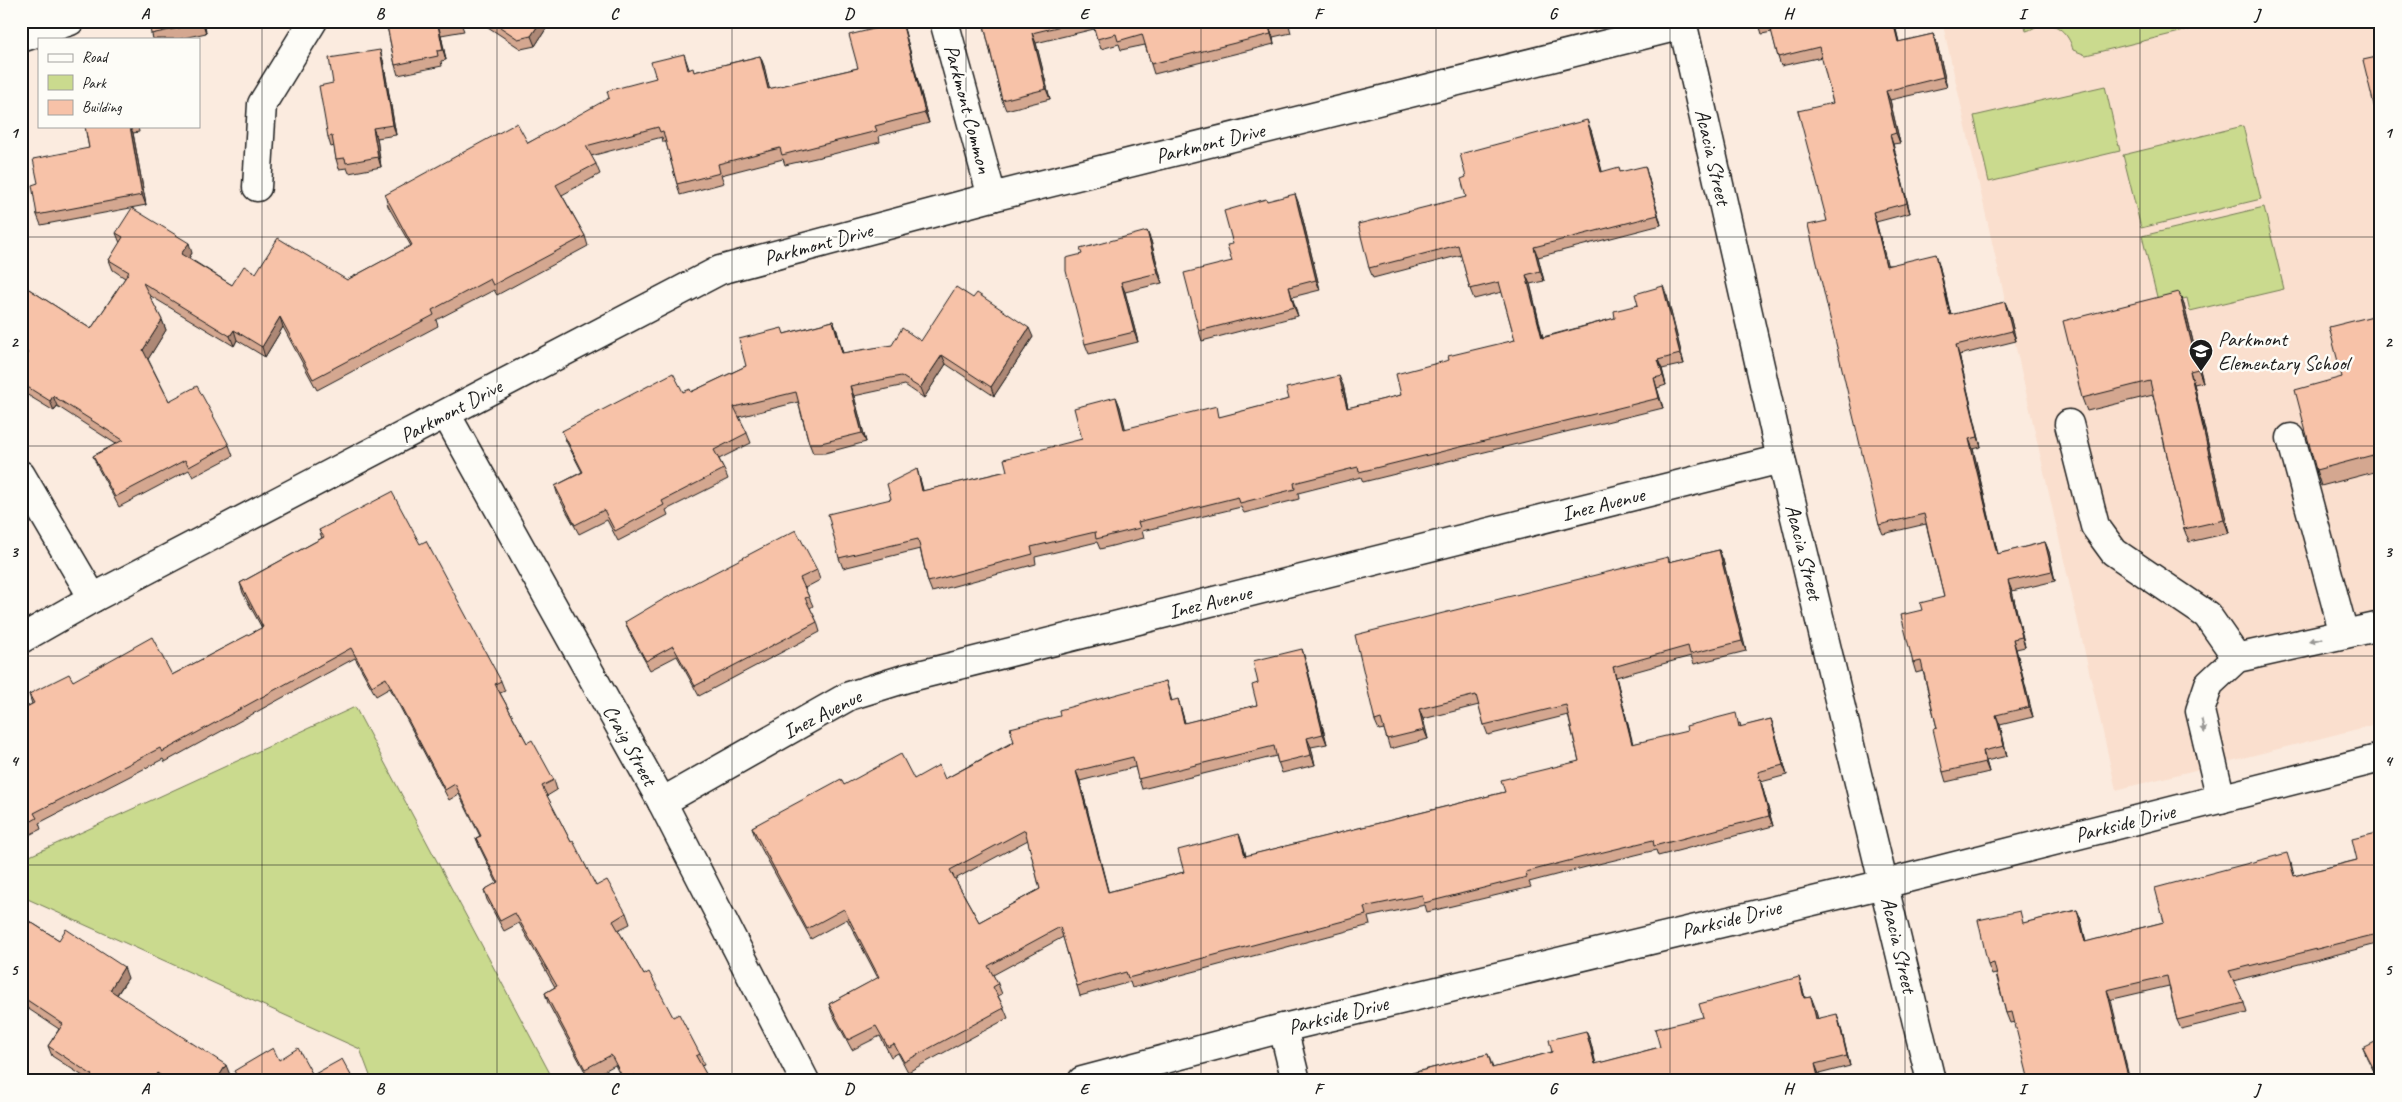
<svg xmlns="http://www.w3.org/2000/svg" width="2402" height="1102" font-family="Caveat,sans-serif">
  <rect width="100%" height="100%" fill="#fbebdf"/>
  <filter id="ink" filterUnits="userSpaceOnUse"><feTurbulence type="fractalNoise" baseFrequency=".02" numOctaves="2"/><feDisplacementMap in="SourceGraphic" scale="10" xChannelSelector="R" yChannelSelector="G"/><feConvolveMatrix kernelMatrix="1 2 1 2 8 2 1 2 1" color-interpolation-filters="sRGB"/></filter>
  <g filter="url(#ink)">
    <polygon fill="#fadfce" points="1942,21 2381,21 2381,723 2116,790"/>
    <g fill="#cada8e" stroke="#737b55">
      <path d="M2024,21H2225L2086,55L2073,50C2070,37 2060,24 2045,24C2038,24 2032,30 2026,31Z"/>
      <polygon points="2105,86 2120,151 1989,182 1974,116"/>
      <polygon points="2243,126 2261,199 2141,228 2123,155"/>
      <polygon points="2264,207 2284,289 2190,311 2187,298 2159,305 2142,236"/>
      <polygon points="355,707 554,1081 372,1081 360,1049 21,896 21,860"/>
    </g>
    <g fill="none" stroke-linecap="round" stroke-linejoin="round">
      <defs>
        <g id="minor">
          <polyline points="944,21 992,197"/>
          <polyline points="1682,21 1781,459 1931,1081"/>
          <polyline points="21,38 70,21"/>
          <polyline points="257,187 262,104 313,21"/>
          <polyline points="446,414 662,802 805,1081"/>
          <polyline points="2069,424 2095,526 2114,552 2207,615 2237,658"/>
          <polyline points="2291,438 2344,634"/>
          <polyline points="21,475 93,598"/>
          <polyline points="21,639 93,598 720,270 992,197 1683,25"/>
          <polyline points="2221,799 2200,711 2209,684 2237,658 2381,626"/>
          <polyline points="662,802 849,696 907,678 1781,459"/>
          <polyline points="1283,1028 1296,1081"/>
          <polyline points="1082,1081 1283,1028 1884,884 2381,758"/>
        </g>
      </defs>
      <use href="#minor" stroke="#1c1c1c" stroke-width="31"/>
      <use href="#minor" stroke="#fdfcf7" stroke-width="28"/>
    </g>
    <g fill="#d4a790" stroke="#1c1c1c" fill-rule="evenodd">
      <polygon points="149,21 229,21 205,26 206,33 179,39 153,39"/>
      <polygon points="386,21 460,21 464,31 441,35 446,60 441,61 442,66 398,75 395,65"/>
      <polygon points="479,21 551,21 535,46 521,49"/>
      <polygon points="983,21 1288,21 1291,33 1273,37 1274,44 1154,74 1145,45 1121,50 1119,44 1101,49 1094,29 1036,43 1050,99 1006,110 1002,100"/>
      <polygon points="1758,21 1894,21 1899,42 1933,34 1937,44 1947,87 1890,100 1900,143 1893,144 1910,213 1876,222 1887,265 1939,264 1951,315 2005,302 2009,312 2016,341 1959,355 1981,447 1973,449 1998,554 2045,542 2049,552 2055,581 2012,591 2025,647 2016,649 2033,717 2000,725 2007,756 1986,761 1989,772 1946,782 1943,772 1937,728 1923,671 1916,673 1913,663 1922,610 1944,597 1926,524 1883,534 1879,525 1827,221 1833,103 1822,57 1781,66 1778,57 1772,32 1762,34"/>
      <polygon points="902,22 905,32 929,123 879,136 880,142 829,155 785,165 783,159 721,175 724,183 680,195 677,184 666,142 663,142 662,137 591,156 596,164 600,174 562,195 585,236 588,246 497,295 494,290 436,320 438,326 317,390 283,327 265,357 237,340 234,346 149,295 162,320 166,330 148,359 169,401 229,445 233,456 193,477 189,470 119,507 97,466 93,456 116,444 57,406 54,411 21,391 21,363 24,359 21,357 21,284 91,329 125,278 113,270 109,260 120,243 116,233 192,253 189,258 232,285 256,273 347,280 411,246 388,206 385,195 528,143 656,78 684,54 689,69 694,72 760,56 764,66 769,89 858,68"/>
      <polygon points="383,60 396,135 377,138 381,167 349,173 347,168 339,169 336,159 334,146 331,147 328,137"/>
      <polygon points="85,126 138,126 139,132 133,133 146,205 41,225 37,215 38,183 89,148"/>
      <polygon points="1591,130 1602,172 1621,172 1648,176 1661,225 1538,257 1544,281 1530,284 1543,337 1615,318 1638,305 1667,296 1684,364 1662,369 1666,385 1657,388 1663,408 1363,482 1361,477 1298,493 1299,499 1244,513 1241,507 1142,531 1144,538 1100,549 1097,542 1035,557 1036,564 932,592 928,582 920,549 843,568 839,558 891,499 920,479 923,491 1007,471 1082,439 1116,397 1120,407 1125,429 1221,417 1343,385 1348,408 1401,395 1449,360 1515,340 1502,292 1474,299 1470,289 1461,255 1373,278 1369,268 1466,197 1466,177"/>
      <polygon points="1267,201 1299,204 1320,290 1292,297 1298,316 1202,341 1199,331 1232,261"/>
      <polygon points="1147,231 1151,241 1162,283 1125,292 1138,342 1089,354 1085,344"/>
      <polygon points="2179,292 2184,305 2203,382 2194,384 2229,533 2189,542 2184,529 2153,395 2087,411 2082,398"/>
      <polygon points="2381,314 2378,471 2321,486 2316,470 2342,377"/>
      <polygon points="833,321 837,331 843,353 921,341 1033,337 994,396 946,364 924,398 905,385 854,396 866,442 825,453 813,453 809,443 798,402 739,417 747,433 751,443 719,459 724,469 728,479 666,510 668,515 618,541 607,520 579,534 558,496 555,486 582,472 566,441 562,431 683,392 691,392 746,366 784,334"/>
      <polygon points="319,530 420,544 501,681 505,691 500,693 527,743 554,780 557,790 547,796 571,842 596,886 626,913 630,924 618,930 644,975 673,1017 700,1054 704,1065 701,1066 710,1081 623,1081 615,1065 589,1079 548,1003 545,993 555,987 519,923 504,931 487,900 484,890 497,883 480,848 476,838 480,836 459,794 449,800 390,688 376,696 355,658 165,762 163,759 39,823 41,829 21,839 21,710 32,704 29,694 73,681 172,675 262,628 243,593 240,583 322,538"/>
      <path d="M1719,550L1723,560L1746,651L1694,664L1691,656L1616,677L1633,744L1740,723L1741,727L1771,719L1774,729L1787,775L1761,782L1773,826L1658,856L1656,850L1590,866L1529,882L1531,887L1427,912L1425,905L1368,917L1370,925L1132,988L1130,982L1080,996L1077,986L1063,937L993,975L998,984L1002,994L998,996L1004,1008L1008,1018L908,1072L898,1053L891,1057L880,1036L852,1050L832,1013L829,1004L878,978L847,919L811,939L755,837L752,827L844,785L914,779H945L1060,716L1166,681L1172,701L1181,709L1185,723L1257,705L1258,683L1305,659L1327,744L1311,747L1315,765L1282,773L1276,756L1142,789L1135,767L1080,781L1108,892L1184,872L1243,844L1246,856L1505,792L1579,761L1568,715L1488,735L1484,725L1479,705L1423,719L1428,739L1390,749L1384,729L1379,730L1375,721L1668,557L1670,562ZM1028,840L1040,889L979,922L955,879Z"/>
      <polygon points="817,570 820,580 805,588 813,606 810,608 817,622 820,632 699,696 677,656 650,670 629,632 625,622"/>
      <polygon points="2381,832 2381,943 2233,981 2244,1003 2247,1013 2181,1029 2177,1020 2169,986 2010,1023 2006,1013 1996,974 1992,975 1988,965 2024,923 2077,910 2081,920 2086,942 2164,922 2291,863 2294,876 2357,860"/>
      <polygon points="21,916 59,940 128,978 117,995 230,1075 226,1081 88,1081 89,1080 52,1056 48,1046 59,1029 21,1004"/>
      <polygon points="1802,987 1805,998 1811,997 1818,1019 1840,1024 1850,1066 1819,1074 1388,1079 1488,1054 1493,1068 1552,1052 1590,1040 1596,1064 1660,1047 1703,1017"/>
      <polygon points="2363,1048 2381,1081 2379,1081 2367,1058"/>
    </g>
    <g fill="#ad8876" stroke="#1c1c1c">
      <polygon points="202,21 203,21 205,26 206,33"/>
      <polygon points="541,21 551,21 535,46 531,36"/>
      <polygon points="1893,21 1894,21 1901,52 1898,42"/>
      <polygon points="902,22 905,32 929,123 925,113"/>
      <polygon points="438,25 441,35 446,60 443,50"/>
      <polygon points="1269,27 1273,37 1274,44 1271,34"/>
      <polygon points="1032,33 1036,43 1050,99 1046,89"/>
      <polygon points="1933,34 1937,44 1947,87 1943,77"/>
      <polygon points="380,50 383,60 396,135 393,125"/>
      <polygon points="760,56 764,66 772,99 768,89"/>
      <polygon points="1886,91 1890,100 1900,143 1896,133"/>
      <polygon points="1587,120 1591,130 1605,182 1601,172"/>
      <polygon points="130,126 133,133 146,205 142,195"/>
      <polygon points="373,128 377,138 381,167 378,157"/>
      <polygon points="1890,135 1893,144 1910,213 1907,203"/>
      <polygon points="1645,166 1648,176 1661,225 1658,215"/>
      <polygon points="1295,194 1299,204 1320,290 1316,280"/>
      <polygon points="1873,212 1876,222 1890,275 1886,266"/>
      <polygon points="1147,231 1151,241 1162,283 1158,273"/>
      <polygon points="189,243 192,253 185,264 181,254"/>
      <polygon points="1534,247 1538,257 1544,281 1540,271"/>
      <polygon points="1936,254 1939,264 1953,325 1950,315"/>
      <polygon points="1526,275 1530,284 1545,348 1542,338"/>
      <polygon points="1121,282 1125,292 1138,342 1134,332"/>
      <polygon points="1663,286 1667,296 1684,364 1680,354"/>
      <polygon points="1289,287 1292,297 1298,316 1294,307"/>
      <polygon points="2179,292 2184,305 2203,382 2198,369"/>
      <polygon points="2005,302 2009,312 2016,341 2012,331"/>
      <polygon points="280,317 283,327 265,357 262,347"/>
      <polygon points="162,320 166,330 147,361 143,350"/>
      <polygon points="833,321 837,331 845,363 842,353"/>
      <polygon points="1029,328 1033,337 994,396 991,387"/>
      <polygon points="234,330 237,340 234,346 230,336"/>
      <polygon points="1956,345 1959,355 1981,447 1978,437"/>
      <polygon points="942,355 946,364 924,398 920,388"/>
      <polygon points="1658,360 1662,369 1666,385 1663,376"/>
      <polygon points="2190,371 2194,384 2229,533 2224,520"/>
      <polygon points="1339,376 1343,385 1350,418 1347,408"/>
      <polygon points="1654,378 1663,408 1659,398"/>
      <polygon points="850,386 854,396 866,442 862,433"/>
      <polygon points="53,396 57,406 54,411 50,401"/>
      <polygon points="1116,397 1120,407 1128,439 1124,429"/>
      <polygon points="1969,439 1973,449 2000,564 1997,554"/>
      <polygon points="917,469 920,479 926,501 922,491"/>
      <polygon points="2045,542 2049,552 2055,581 2052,571"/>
      <polygon points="1719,550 1723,560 1746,651 1742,641"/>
      <polygon points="2008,581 2012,591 2025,647 2022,637"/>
      <polygon points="2013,639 2016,649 2033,717 2029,707"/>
      <polygon points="1302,649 1305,659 1327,744 1323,734"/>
      <polygon points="1613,667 1616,677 1635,754 1632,744"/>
      <polygon points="1178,699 1181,709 1188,733 1184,723"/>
      <polygon points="1419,709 1423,719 1428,739 1424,730"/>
      <polygon points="1996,715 2000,725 2007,756 2004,746"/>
      <polygon points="1771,719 1774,729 1787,775 1783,765"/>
      <polygon points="1307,738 1311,747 1315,765 1311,755"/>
      <polygon points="1983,751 1986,761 1989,772 1985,762"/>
      <polygon points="1076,771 1080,781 1111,902 1108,892"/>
      <polygon points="1758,772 1761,782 1773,826 1769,816"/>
      <polygon points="1239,834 1243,844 1248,866 1245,856"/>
      <polygon points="2077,910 2081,920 2088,952 2085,942"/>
      <polygon points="124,967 128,978 113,1000 110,990"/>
      <polygon points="1799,977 1802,987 1808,1008 1804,998"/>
      <polygon points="2107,990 2111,1000 2130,1081 2129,1081"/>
      <polygon points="1811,997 1815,1007 1820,1029 1816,1019"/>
      <polygon points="1837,1014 1840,1024 1850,1066 1847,1056"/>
      <polygon points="1586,1031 1590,1040 1598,1074 1595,1064"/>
      <polygon points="1815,1064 1819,1074 1820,1081 1819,1081"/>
      <polygon points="226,1065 230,1075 226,1081 216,1081"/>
      <polygon points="157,1073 160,1081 152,1081"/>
    </g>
    <g fill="#f7c2a8" stroke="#1c1c1c" fill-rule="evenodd">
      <polygon points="149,21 202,21 202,23 151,34"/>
      <polygon points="386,21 459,21 438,25 443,50 437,51 438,56 395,65"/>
      <polygon points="491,21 541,21 531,36 518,39"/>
      <polygon points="983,21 1082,21 1032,33 1046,89 1002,100"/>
      <polygon points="1092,21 1287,21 1288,23 1269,27 1271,34 1151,64 1142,34 1118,41 1116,34 1097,39"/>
      <polygon points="1758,21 1893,21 1898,42 1933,34 1943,77 1886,91 1896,133 1890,135 1907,203 1873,212 1886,266 1936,254 1950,315 2005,302 2012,331 1956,345 1978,437 1969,439 1997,554 2045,542 2052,571 2008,581 2022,637 2013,639 2029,707 1996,715 2004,746 1983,751 1985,762 1943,772 1933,729 1937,728 1921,661 1913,663 1901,615 1922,610 1920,603 1944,597 1924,514 1879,525 1808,225 1827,221 1798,111 1833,103 1819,47 1778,57 1769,22 1759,24"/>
      <polygon points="902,22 925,113 875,126 877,131 825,144 782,155 780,148 718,164 720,173 677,184 663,131 660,132 658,127 586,146 596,164 556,185 585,236 493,285 490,279 432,310 434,315 313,379 280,317 262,347 234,330 230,336 143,283 162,320 143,350 169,401 197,386 229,445 189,467 185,460 115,497 93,456 123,440 53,396 50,401 21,383 21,363 28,353 21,349 21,284 91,329 129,272 109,260 123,237 116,233 132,208 189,243 181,254 232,285 244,266 256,273 278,238 347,280 412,245 385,195 517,123 528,143 609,98 607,91 656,78 651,62 684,54 688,70 693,68 694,72 760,56 768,89 858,68 849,35"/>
      <polygon points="380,50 393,125 373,128 378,157 346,163 345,158 336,159 332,136 328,137 319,86 333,83 329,58"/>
      <polygon points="2381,56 2381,134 2363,60"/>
      <polygon points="1587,120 1601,172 1619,167 1620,172 1645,166 1658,215 1534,247 1540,271 1526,275 1542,338 1615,318 1614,311 1638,305 1635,294 1663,286 1680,354 1658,360 1663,376 1654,378 1659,398 1359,472 1358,467 1294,483 1295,489 1240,503 1238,497 1138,522 1140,528 1096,539 1095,532 1031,547 1033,554 928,582 918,539 839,558 828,514 891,499 887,484 917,469 922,491 1007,471 1004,459 1082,439 1074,408 1116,397 1124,429 1217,406 1219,417 1289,399 1286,388 1339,376 1347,408 1401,395 1396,374 1449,360 1448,356 1515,340 1499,282 1470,289 1458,245 1369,268 1358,224 1466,197 1461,179 1466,177 1460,154"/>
      <polygon points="85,126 130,126 142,195 37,215 32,185 38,183 33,159 89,148"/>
      <polygon points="1295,194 1316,280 1289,287 1294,307 1199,331 1184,273 1232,261 1227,245 1233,244 1224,211 1266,199 1267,201"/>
      <polygon points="1147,231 1158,273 1121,282 1134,332 1085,344 1066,271 1066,258 1082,254 1080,249"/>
      <polygon points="956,287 973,298 977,293 1029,328 991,387 942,355 920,388 901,376 850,386 862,433 821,443 809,443 796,392 734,407 747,433 714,450 724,469 662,501 664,505 615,531 604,510 575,525 555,486 583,472 562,431 673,373 683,392 690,389 691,392 746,366 739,339 782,328 784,334 833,321 842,353 892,345 902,328 921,341"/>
      <polygon points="2179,292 2198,369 2190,371 2224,520 2184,529 2150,381 2082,398 2063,321"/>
      <polygon points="2381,314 2381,484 2373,455 2316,470 2295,390 2342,377 2329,327"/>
      <polygon points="392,492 420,544 426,541 501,681 495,684 527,743 532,740 554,780 542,786 571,842 573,841 596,886 607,880 626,913 613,921 644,975 649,972 673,1017 679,1014 700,1054 696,1056 710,1081 639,1081 635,1075 624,1080 611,1055 585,1069 545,993 557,986 515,913 500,921 484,890 498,882 476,838 481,836 455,784 445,790 386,678 372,686 351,648 162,752 160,748 34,813 37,818 21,827 21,710 34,703 29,694 69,674 73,681 152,637 172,675 263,627 240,583 324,537 319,530"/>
      <polygon points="796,530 817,570 800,578 809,597 805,598 817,622 695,686 673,646 646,661 625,622 662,600"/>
      <path d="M1719,550L1742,641L1690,654L1688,646L1613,667L1632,744L1687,731L1686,726L1736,713L1739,727L1771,719L1783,765L1758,772L1769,816L1654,846L1653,840L1587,856L1526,872L1527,877L1424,903L1422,895L1364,907L1366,915L1128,978L1126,972L1077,986L1060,927L988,966L998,984L993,987L1004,1008L904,1062L894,1044L888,1047L876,1026L848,1040L829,1004L879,977L844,909L807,929L752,827L841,779L844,785L901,754L914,779L939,765L945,779L1014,742L1010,728L1060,716L1059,710L1166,681L1171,701L1178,699L1184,723L1257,705L1252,685L1258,683L1253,661L1302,649L1323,734L1307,738L1311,755L1278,763L1274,746L1138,779L1133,757L1076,771L1108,892L1184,872L1178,850L1239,834L1245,856L1505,792L1501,780L1579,761L1566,705L1484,725L1476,695L1419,709L1424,730L1387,739L1381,719L1375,721L1355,635L1668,557L1669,562ZM1025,830L1040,889L979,922L950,870Z"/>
      <polygon points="2381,832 2381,933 2229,971 2244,1003 2177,1020 2167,976 2107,990 2129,1081 2029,1081 2012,1012 2006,1013 1994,963 1988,965 1978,920 2020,911 2023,923 2077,910 2085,942 2164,922 2155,888 2287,853 2294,876 2357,860 2352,839"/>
      <polygon points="21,916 59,940 66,929 124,967 110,990 226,1065 216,1081 169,1081 157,1073 152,1081 88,1081 92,1075 48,1046 63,1024 21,996"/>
      <polygon points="1799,977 1804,998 1811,997 1816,1019 1837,1014 1847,1056 1815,1064 1819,1081 1389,1081 1388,1079 1488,1054 1492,1068 1552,1052 1549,1040 1586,1031 1595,1064 1660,1047 1655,1029 1703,1017 1699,1004"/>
      <polygon points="2381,1039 2381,1081 2380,1081 2363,1048"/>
      <polygon points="273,1048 279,1060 298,1048 313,1075 342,1059 354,1081 240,1081 234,1071"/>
    </g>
    <defs><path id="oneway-solid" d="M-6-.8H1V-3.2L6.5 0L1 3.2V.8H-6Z" transform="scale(1.25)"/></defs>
    <g fill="#989794">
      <use href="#oneway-solid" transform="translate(2316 640) rotate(167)"/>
      <use href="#oneway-solid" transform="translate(2203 726) rotate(78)"/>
    </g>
  </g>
  <path fill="none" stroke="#1c1c1c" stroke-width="1" stroke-opacity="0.55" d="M262,21V1081M497,21V1081M732,21V1081M966,21V1081M1201,21V1081M1436,21V1081M1670,21V1081M1905,21V1081M2140,21V1081M21,237H2381M21,446H2381M21,656H2381M21,865H2381"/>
  <defs>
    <symbol id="school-pin" viewBox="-11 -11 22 30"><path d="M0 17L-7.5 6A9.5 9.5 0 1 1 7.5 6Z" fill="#1c1c1c" stroke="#fdfcf7"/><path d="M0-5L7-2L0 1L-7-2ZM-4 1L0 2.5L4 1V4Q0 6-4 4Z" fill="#fff"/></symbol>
  </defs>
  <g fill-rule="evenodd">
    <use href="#school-pin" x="2187" y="337" width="28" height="38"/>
  </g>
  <g text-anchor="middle" stroke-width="5" stroke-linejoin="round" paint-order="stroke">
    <g font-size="21" fill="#1c1c1c" stroke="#fdfcf7">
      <text transform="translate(968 109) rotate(75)" y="7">Parkmont Common</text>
      <text transform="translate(1210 143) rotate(-14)" y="7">Parkmont Drive</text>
      <text transform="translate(1713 157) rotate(77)" y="7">Acacia Street</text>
      <text transform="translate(818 244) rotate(-15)" y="7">Parkmont Drive</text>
      <text transform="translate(451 411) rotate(-28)" y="7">Parkmont Drive</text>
      <text transform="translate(1603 504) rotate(-14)" y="7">Inez Avenue</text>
      <text transform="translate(1804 552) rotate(76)" y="7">Acacia Street</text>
      <text transform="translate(1210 602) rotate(-14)" y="7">Inez Avenue</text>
      <text transform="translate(822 714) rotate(-27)" y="7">Inez Avenue</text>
      <text transform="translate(630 745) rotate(61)" y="7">Craig Street</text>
      <text transform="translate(2125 823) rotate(-14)" y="7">Parkside Drive</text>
      <text transform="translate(1731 919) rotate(-14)" y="7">Parkside Drive</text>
      <text transform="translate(1899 945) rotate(77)" y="7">Acacia Street</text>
      <text transform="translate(1338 1015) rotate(-14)" y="7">Parkside Drive</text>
    </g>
    <g font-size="21" fill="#1c1c1c" stroke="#fdfcf7" text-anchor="start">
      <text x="2218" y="346">Parkmont<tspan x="2218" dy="24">Elementary School</tspan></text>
    </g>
  </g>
  <rect width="2402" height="1102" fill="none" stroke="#fdfcf7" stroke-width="55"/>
  <rect x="38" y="38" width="162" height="90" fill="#fdfcf7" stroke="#a3a29f"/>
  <rect x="48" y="54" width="25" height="8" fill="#fdfcf7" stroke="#a3a29f"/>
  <text x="82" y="62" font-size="15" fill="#1c1c1c">Road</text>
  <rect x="48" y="75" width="25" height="15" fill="#cada8e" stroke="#a3a29f"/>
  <text x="82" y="88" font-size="15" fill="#1c1c1c">Park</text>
  <rect x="48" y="100" width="25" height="15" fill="#f7c2a8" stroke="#a3a29f"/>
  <text x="82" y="112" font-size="15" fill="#1c1c1c">Building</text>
  <rect x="28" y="28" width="2346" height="1046" fill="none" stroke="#1c1c1c" stroke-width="2"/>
  <g font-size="16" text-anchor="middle" font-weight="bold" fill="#1c1c1c">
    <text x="145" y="19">A</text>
    <text x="380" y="19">B</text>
    <text x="614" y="19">C</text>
    <text x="849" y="19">D</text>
    <text x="1084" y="19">E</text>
    <text x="1318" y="19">F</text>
    <text x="1553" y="19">G</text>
    <text x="1788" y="19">H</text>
    <text x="2022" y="19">I</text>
    <text x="2257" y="19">J</text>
    <text x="14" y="138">1</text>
    <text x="2388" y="138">1</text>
    <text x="14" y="347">2</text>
    <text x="2388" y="347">2</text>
    <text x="14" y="557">3</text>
    <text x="2388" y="557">3</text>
    <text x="14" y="766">4</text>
    <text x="2388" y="766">4</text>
    <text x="14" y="975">5</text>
    <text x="2388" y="975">5</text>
    <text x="145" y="1094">A</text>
    <text x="380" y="1094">B</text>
    <text x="614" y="1094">C</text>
    <text x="849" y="1094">D</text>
    <text x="1084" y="1094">E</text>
    <text x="1318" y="1094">F</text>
    <text x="1553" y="1094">G</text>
    <text x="1788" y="1094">H</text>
    <text x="2022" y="1094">I</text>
    <text x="2257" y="1094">J</text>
  </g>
</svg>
